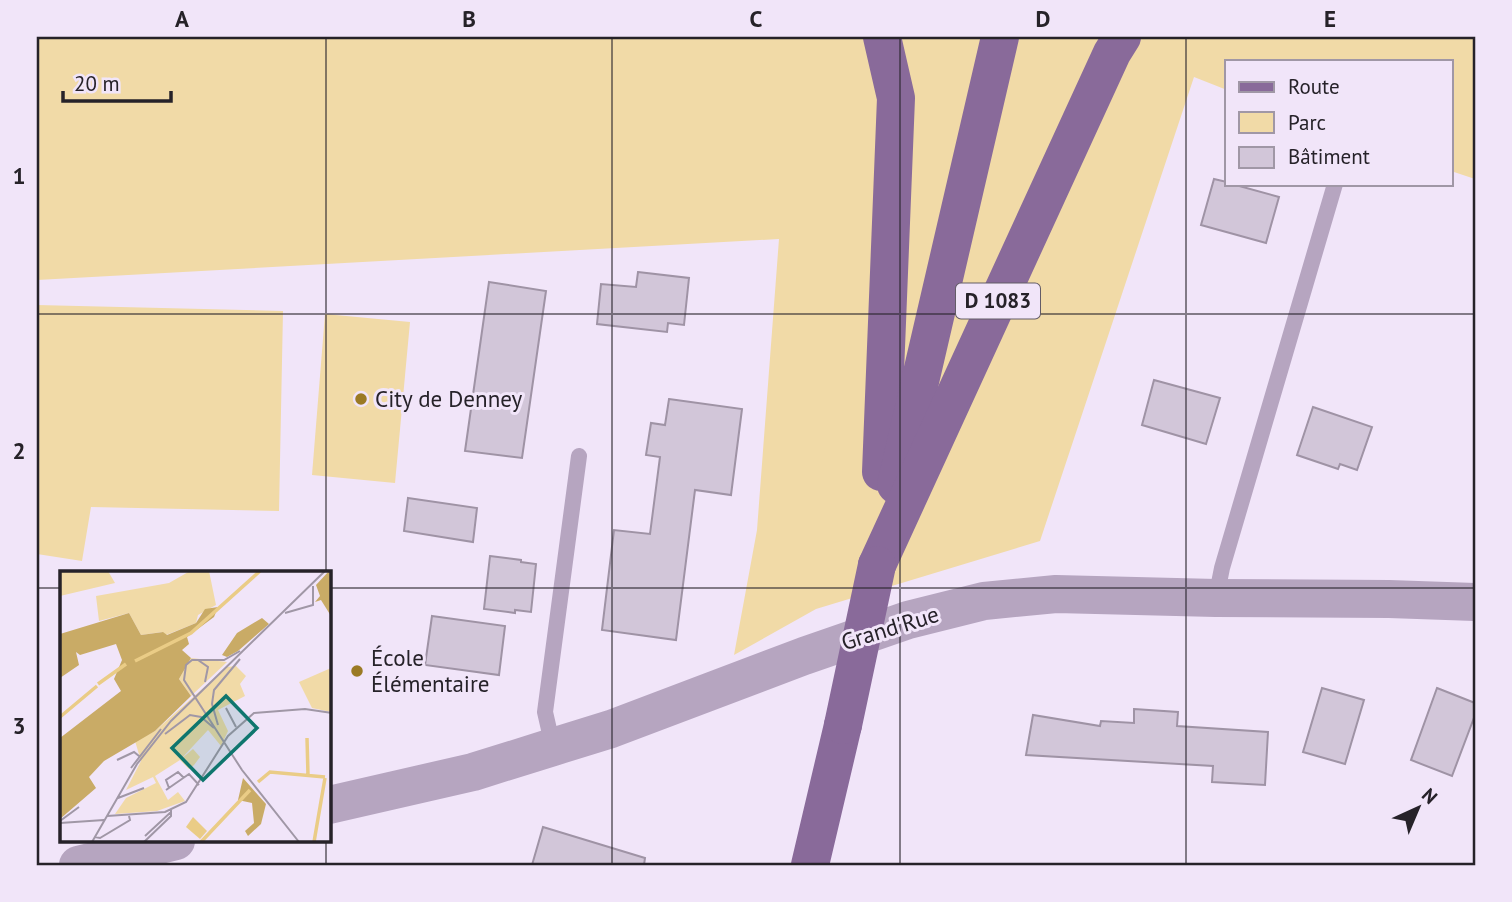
<svg xmlns="http://www.w3.org/2000/svg" width="1512" height="902" font-family="'PT Sans',sans-serif">
  <rect width="100%" height="100%" fill="#f1e5f9"/>
  <g fill="#f1daa7">
    <polygon points="37,37 1475,37 1475,179 1451,171 1451,61 1227,61 1227,90 1194,77 1040,541 816,609 734,655 757,530 779,239 37,280"/>
    <polygon points="37,305 283,311 279,511 91,507 82,561 37,554"/>
    <polygon points="325,314 410,322 395,483 312,475"/>
  </g>
  <g fill="#d2c6d9" stroke="#9f93a5" stroke-width="2">
    <polygon points="1214,179 1227,182 1227,184 1232,184 1279,197 1266,243 1201,225"/>
    <polygon points="638,272 689,278 684,325 668,323 667,332 597,324 601,284 636,287"/>
    <polygon points="489,282 546,291 522,458 465,451"/>
    <polygon points="1154,380 1220,398 1206,444 1142,425"/>
    <polygon points="669,399 742,409 731,495 695,490 676,640 602,630 614,530 650,534 660,457 646,455 651,423 665,425"/>
    <polygon points="1313,407 1372,427 1357,470 1340,464 1338,469 1297,455"/>
    <polygon points="408,498 477,508 473,542 404,531"/>
    <polygon points="490,556 521,560 521,562 536,564 531,612 515,610 515,613 484,609"/>
    <polygon points="432,616 505,626 499,675 425,665"/>
    <polygon points="1322,688 1364,700 1345,764 1303,752"/>
    <polygon points="1437,688 1475,703 1475,715 1452,776 1411,760"/>
    <polygon points="1134,709 1178,712 1177,726 1268,732 1265,785 1212,782 1213,766 1026,755 1033,715 1100,726 1101,721 1134,723"/>
    <polygon points="543,827 645,858 644,865 532,865"/>
  </g>
  <g fill="none" stroke-linecap="round" stroke-linejoin="round">
    <g stroke="#b6a5c0" stroke-width="16">
      <polyline points="1216,598 1222,568 1335,184"/>
      <polyline points="553,747 545,712 579,456"/>
    </g>
    <g stroke="#b6a5c0" stroke-width="38">
      <polyline points="329,805 473,772 553,747 611,729 804,656 908,620 984,601 1056,594 1216,598 1389,599 1475,602"/>
      <polyline points="78,865 176,841"/>
    </g>
    <g stroke="#896a9a" stroke-width="38">
      <polyline points="881,472 896,98 882,37"/>
      <polyline points="896,485 1000,37"/>
      <polyline points="877,565 1112,53 1122,37"/>
      <polyline points="810,865 843,725"/>
    </g>
    <polyline stroke="#896a9a" stroke-width="38" points="843,725 877,565"/>
  </g>
  <path fill="none" stroke="#262229" stroke-width="2" stroke-opacity="0.55" d="M326,37V573M612,37V865M900,37V865M1186,37V865M37,314H1475M37,588H61M329,588H1475M326,841V865"/>
  <g fill="#9b7a24" stroke="#f1e5f9" stroke-width="2.5">
    <circle cx="361" cy="399" r="7"/>
    <circle cx="357" cy="671" r="7"/>
  </g>
  <g text-anchor="middle" stroke-width="6" stroke-linejoin="round" paint-order="stroke">
    <rect fill="#f1e5f9" stroke="#635c67" stroke-width="2" x="956" y="283.5" width="84" height="35" rx="5"/>
    <g font-size="21" font-weight="bold" fill="#262229">
      <text x="998" y="308">D 1083</text>
    </g>
    <g font-size="23" fill="#262229" stroke="#f1e5f9" text-anchor="start">
      <text x="375" y="407">City de Denney</text>
      <text x="371" y="666">École<tspan x="371" dy="26">Élémentaire</tspan></text>
    </g>
    <g font-size="23" fill="#262229" stroke="#f1e5f9">
      <text transform="translate(890 628) rotate(-17)" y="8">Grand'Rue</text>
    </g>
  </g>
  <g transform="translate(60 571)">
    <rect width="271" height="271" fill="#f1e5f9"/>
    <path d="M0,0H48L55,12L0,25ZM130,0H149L156,34L138,44L136,52L106,64L102,61L81,64L69,42L39,50L36,25L109,12ZM131,87L167,91L131,125L119,108ZM176,95L186,105L180,113L185,125L158,139L168,160L161,175L148,159L121,188L133,178L140,186L134,194L129,198L120,189L95,205L108,229L118,221L125,230L97,240L55,243L66,227L96,212L93,206L66,219L81,190L75,170L95,160L167,96ZM271,97V141L252,137L239,111Z" fill="#f1daa7"/>
    <path d="M269,0L271,5V45L261,29L255,31L260,25L256,14ZM158,36L154,46L127,66L129,73L122,79L131,87L119,108L131,125L95,160L44,190L29,206L36,217L0,248V167L61,120L54,108L62,89L56,73L20,84L16,81L19,94L0,107V63L69,42L81,64L103,61L107,64L136,52L145,38ZM202,47L209,53L178,80L167,86L162,84L177,62ZM183,207L206,233L201,253L188,265L185,260L194,252L192,232L178,229Z" fill="#c9ab66"/>
    <path d="M133,246L147,260L140,268L126,256Z" fill="#eacc86"/>
    <path fill="none" stroke="#eacc86" stroke-width="3.5" d="M75,90L131,62L200,0M38,113L66,93M0,146L37,115M247,167L248,204M198,211L210,201L265,206M141,271L190,219M254,271L265,207"/>
    <path fill="none" stroke="#a097a6" stroke-width="2" d="M225,42L253,34V15M180,80L164,89H132L126,94L124,109L182,199L239,271M138,89L148,96L145,111M166,137L176,156M158,154L152,133L154,119L180,88M105,163L130,144L141,146L154,157M57,189L74,181L79,185M71,197L101,158M109,217L106,209L118,201L124,207M106,219L129,203L139,214M58,227L84,217M47,245L105,241L126,231L168,165L194,142L245,138L272,142M0,250L19,236M0,252L44,249M85,265L111,241M35,266L40,267L70,249L69,245M32,271L77,193L111,150L265,0M84,271L111,245V239"/>
    <path fill="#0f766e" fill-opacity="0.15" stroke="#0f766e" stroke-width="3.5" d="M166,125L197,157L143,209L112,177Z"/>
    <rect width="271" height="271" fill="none" stroke="#262229" stroke-width="3.5"/>
  </g>
  <rect width="1512" height="902" fill="none" stroke="#f1e5f9" stroke-width="77"/>
  <rect x="1225" y="60" width="228" height="126" fill="#f1e5f9" stroke="#a097a6" stroke-width="2"/>
  <rect x="1239" y="82" width="35" height="10" fill="#896a9a" stroke="#a097a6" stroke-width="2"/>
  <text x="1288" y="94" font-size="21" fill="#262229">Route</text>
  <rect x="1239" y="112" width="35" height="21" fill="#f1daa7" stroke="#a097a6" stroke-width="2"/>
  <text x="1288" y="130" font-size="21" fill="#262229">Parc</text>
  <rect x="1239" y="147" width="35" height="21" fill="#d2c6d9" stroke="#a097a6" stroke-width="2"/>
  <text x="1288" y="164" font-size="21" fill="#262229">Bâtiment</text>
  <g transform="translate(1418 808) rotate(44)" stroke="#f1e5f9" stroke-width="5" paint-order="stroke">
  <path d="M0-5L12 26L0 18L-12 26Z" fill="#262229"/>
  <text y="-10" font-size="19" font-weight="bold" text-anchor="middle" fill="#262229">N</text>
  </g>
  <path d="M63 91v10h108v-10" fill="none" stroke="#262229" stroke-width="3.5"/>
  <text x="74" y="91" font-size="21" fill="#262229" stroke="#f1e5f9" stroke-width="5" paint-order="stroke">20 m</text>
  <rect x="38" y="38" width="1436" height="826" fill="none" stroke="#262229" stroke-width="2.5"/>
  <g font-size="23" text-anchor="middle" font-weight="bold" fill="#262229">
    <text x="182" y="27">A</text>
    <text x="469" y="27">B</text>
    <text x="756" y="27">C</text>
    <text x="1043" y="27">D</text>
    <text x="1330" y="27">E</text>
    <text x="19" y="184">1</text>
    <text x="19" y="459">2</text>
    <text x="19" y="734">3</text>
  </g>
</svg>
